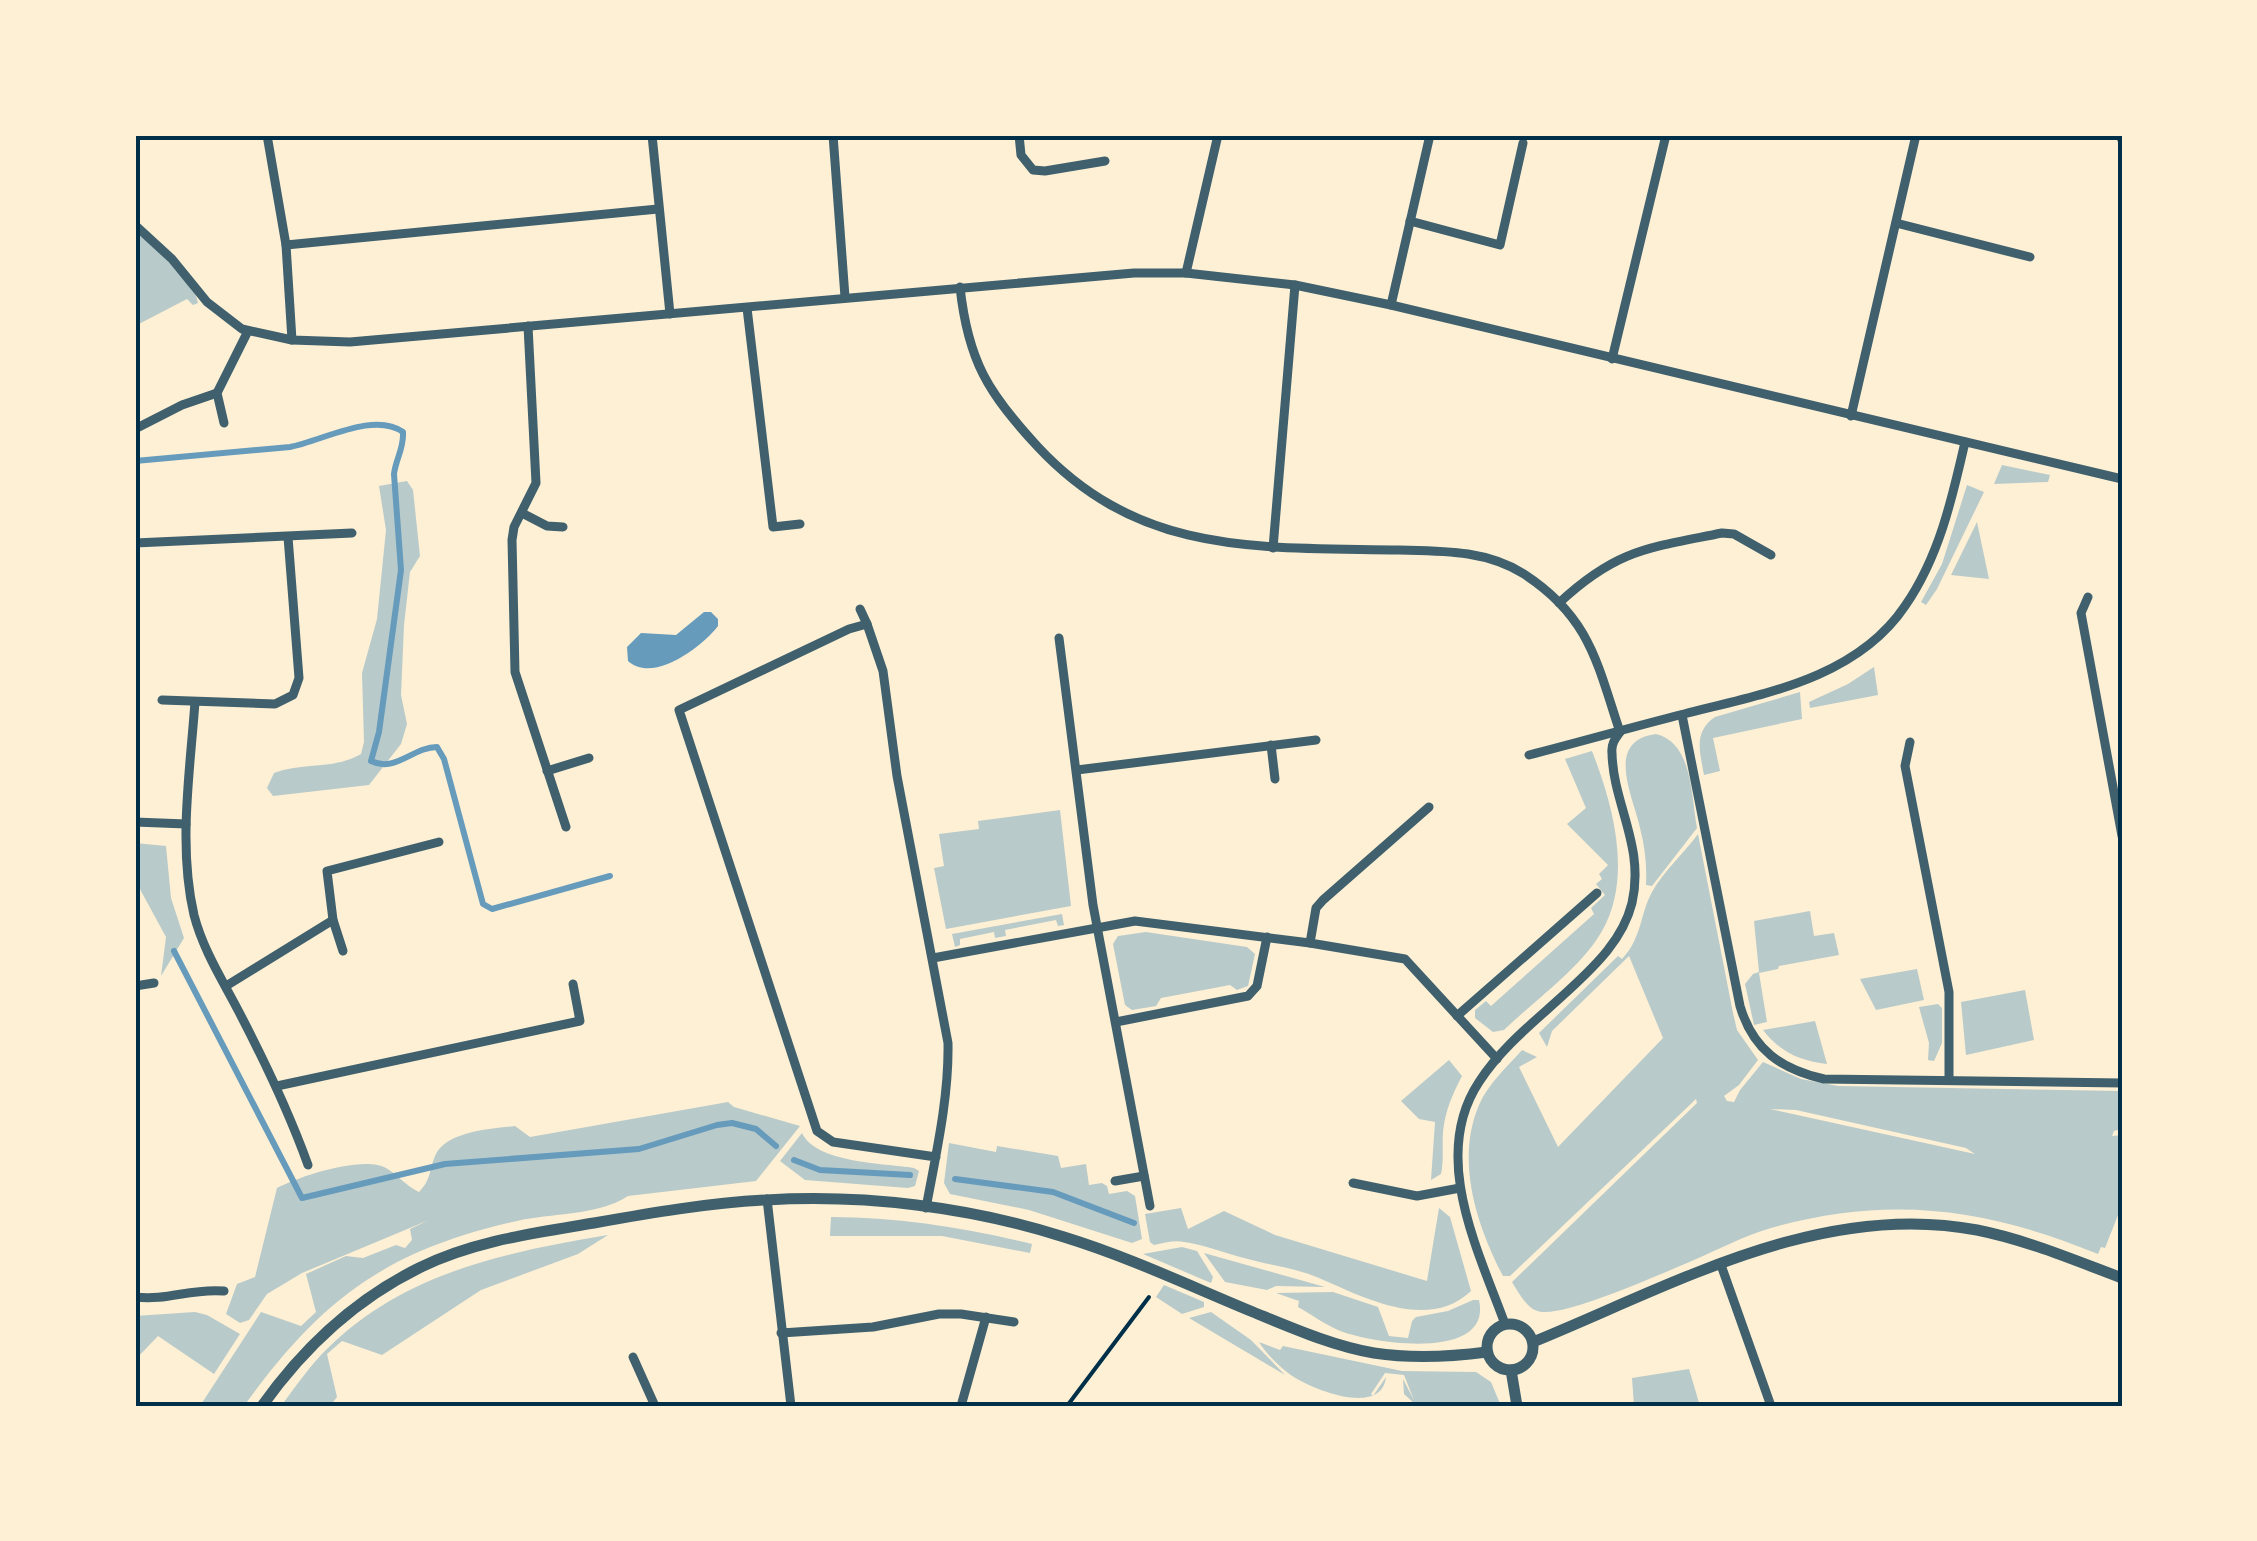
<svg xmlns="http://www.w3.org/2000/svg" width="2257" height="1541" font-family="'Roboto Condensed',sans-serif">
  <rect width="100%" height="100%" fill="#fdf0d5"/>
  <g fill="#b9caca" fill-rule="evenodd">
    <path d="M135,231C153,246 195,281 198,303L193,305L187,299L135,326Z"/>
    <polygon points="2002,465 2050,475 2048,482 1994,484"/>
    <path d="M407,481L413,490L420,556L410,572L404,625L401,695L407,724L401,744L369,785L273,796L267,788L274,773C303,762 334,770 361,754L364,742L362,673L377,619L386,530L379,486Z"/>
    <polygon points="1967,485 1984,492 1937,589 1926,605 1921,602 1942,564"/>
    <polygon points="1977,522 1989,579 1951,575"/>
    <polygon points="1874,667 1878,695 1810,708 1809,702 1848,684"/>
    <path d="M1800,692L1802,719L1713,738L1720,771L1704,775C1700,752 1693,732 1715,717Z"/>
    <path d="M1656,734C1693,743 1691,796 1697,828L1652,886L1646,885C1647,866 1645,847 1640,828C1633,796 1604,741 1656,734Z"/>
    <path d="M1592,751C1613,805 1633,877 1602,931C1582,967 1534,1001 1504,1030L1493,1032L1475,1018V1010L1486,1001L1491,1006L1594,914L1591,908L1605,895L1596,884L1602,879L1599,874L1608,865L1567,824L1586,808L1565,759Z"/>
    <polygon points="1060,810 1071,906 946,929 934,868 944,866 939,834 979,829 978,821"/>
    <path d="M1698,834L1733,1013L1737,1030L1758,1060L1739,1085L1724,1096L1727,1101L1734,1102L1740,1090L1763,1062L1801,1079L1838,1086L2122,1091V1129L2114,1131L2112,1136L2122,1135V1205L2105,1248L2101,1247L2098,1254C1985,1208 1890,1195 1771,1228C1740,1237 1710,1254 1680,1266C1652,1278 1569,1314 1543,1312C1528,1312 1519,1293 1512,1282L1697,1103L1696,1099L1510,1276H1503C1477,1226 1455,1161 1479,1105C1488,1084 1507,1067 1522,1050L1537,1057L1519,1067L1558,1147L1663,1038L1629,956L1552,1031L1547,1047L1539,1033L1618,956L1622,959C1642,938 1640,914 1652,892C1663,872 1684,853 1698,834ZM1770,1109L1796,1110L1966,1148L1975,1154Z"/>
    <polygon points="135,843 166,846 171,898 184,938 161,976 166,937 135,880"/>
    <polygon points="1810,911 1814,936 1834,933 1839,955 1779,966 1778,969 1759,973 1767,1022 1754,1025 1745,984 1753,974 1759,972 1754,921"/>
    <polygon points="1062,914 1064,925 1058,926 1056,920 1005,930 1006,936 995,938 994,932 960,939 960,945 955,947 952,934"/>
    <polygon points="1146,932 1247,947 1255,954 1248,986 1237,990 1230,985 1161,998 1156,1006 1132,1010 1125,1005 1113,944 1118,936"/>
    <polygon points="1917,969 1924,1000 1876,1010 1860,979"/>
    <polygon points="2025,990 2034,1040 1966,1055 1961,1002"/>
    <polygon points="1938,1004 1942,1008 1942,1043 1934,1061 1928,1060 1929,1043 1919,1007"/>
    <path d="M1815,1021L1827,1064C1800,1061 1780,1052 1763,1030Z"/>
    <path d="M1449,1060L1462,1076C1453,1093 1445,1111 1443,1132C1442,1146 1444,1160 1441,1174L1431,1180L1435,1122L1419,1119L1401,1101Z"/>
    <path d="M728,1102L734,1107L800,1126L756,1181L628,1196C598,1216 550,1213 517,1221C387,1250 321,1299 244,1406H200L261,1312L301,1326L316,1312L306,1274L346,1256L363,1258L396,1245L405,1248L412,1240L410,1229L429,1220L302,1273L267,1294L249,1320L240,1323L226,1314L237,1284L255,1277L277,1188C299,1176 364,1155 386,1168C398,1175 406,1186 419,1192C431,1180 429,1171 435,1156C446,1131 491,1129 515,1126L530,1137Z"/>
    <path d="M802,1133C816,1163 883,1163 914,1168L919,1171L915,1186L908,1188L805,1180L780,1161Z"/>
    <polygon points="949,1143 996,1152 997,1146 1058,1156 1061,1168 1086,1164 1089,1185 1102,1183 1107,1186 1109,1194 1127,1191 1135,1196 1142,1239 1132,1243 1029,1210 950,1194 944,1183"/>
    <path d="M1181,1208L1188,1229L1224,1211L1275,1235L1427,1281L1439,1208L1450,1217L1471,1291C1428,1332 1363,1297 1319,1278C1296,1268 1268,1265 1244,1258C1224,1253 1205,1245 1184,1242C1174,1240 1164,1243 1154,1245L1150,1242L1145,1214Z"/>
    <path d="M831,1217C899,1217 966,1228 1032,1244L1030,1253L942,1236H830Z"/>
    <path d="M608,1235L578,1254L481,1290L382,1355L342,1341L327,1354L337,1397L330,1406H281C296,1386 311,1364 329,1347C406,1272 507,1252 608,1235Z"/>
    <polygon points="1182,1247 1197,1251 1213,1277 1211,1283 1143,1254"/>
    <polygon points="1204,1253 1325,1287 1276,1286 1267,1290 1225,1282"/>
    <polygon points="1164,1285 1204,1302 1204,1307 1182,1314 1156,1297"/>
    <path d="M1333,1292L1378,1307L1389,1336L1408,1338L1412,1321L1416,1317L1448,1311L1473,1300H1479C1493,1362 1371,1344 1338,1330C1324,1324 1311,1314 1298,1307L1299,1301L1276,1293Z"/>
    <polygon points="195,1312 207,1315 240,1334 214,1374 158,1336 135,1360 135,1316"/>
    <polygon points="1211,1312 1251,1340 1285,1375 1189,1318"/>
    <path d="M1259,1342L1280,1350L1283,1346L1402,1371L1476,1372L1491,1382L1501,1406H1417L1404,1394L1403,1379L1414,1400L1404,1375L1385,1373L1371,1394L1373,1396L1386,1377C1382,1415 1320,1392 1299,1380C1285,1373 1267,1355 1259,1342Z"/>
    <polygon points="1689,1369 1700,1406 1634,1406 1632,1378"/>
  </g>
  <path fill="#669bbc" d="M704,612H711L718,619V626C702,647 653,684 628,661L627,647L641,633L676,635Z"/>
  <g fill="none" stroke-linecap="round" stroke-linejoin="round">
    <g stroke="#669bbc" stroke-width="6">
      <path d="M135,461L290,447C322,441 374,411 403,432C404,449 396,458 394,474L401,570L379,732L371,761C395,773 413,747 437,747L444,759L483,904L492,909L610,876"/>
      <polyline points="174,951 302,1198 445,1164 639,1149 717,1125 732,1123 756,1129 776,1146"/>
      <polyline points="794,1160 820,1170 910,1175"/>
      <polyline points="955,1179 1053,1192 1134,1223"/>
    </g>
    <polyline stroke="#003049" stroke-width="4" points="1067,1406 1149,1297"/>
    <g stroke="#3f606c" stroke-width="9">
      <polyline points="267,135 286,245 292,340"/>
      <polyline points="652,135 670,314"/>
      <polyline points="833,135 845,297"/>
      <polyline points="1019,135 1021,155 1033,170 1045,171 1105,161"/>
      <polyline points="2120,135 2122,140"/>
      <polyline points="1410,221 1500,245 1523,143"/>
      <polyline points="1896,223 2030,257"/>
      <polyline points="135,225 172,259 207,302 242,329 292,340 350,342 1134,273 1186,273 1295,285 1391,305 2122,479"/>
      <polyline points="286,245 658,209"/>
      <polyline points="1186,273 1218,135"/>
      <path d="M960,287C968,361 988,393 1038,447C1141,557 1260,547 1399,550C1442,551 1486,550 1524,574C1590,617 1597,663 1620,732"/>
      <polyline points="1391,305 1430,135"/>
      <polyline points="747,308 773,527 800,524"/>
      <polyline points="528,326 536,483 514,527 512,540 515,672 566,827"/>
      <polyline points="1612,359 1666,135"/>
      <polyline points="1851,416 1916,135"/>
      <polyline points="224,423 217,393 248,331"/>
      <polyline points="135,429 182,405 217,393"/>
      <polyline points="522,513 547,526 563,527"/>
      <polyline points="135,543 352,533"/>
      <polyline points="1273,548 1295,285"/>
      <polyline points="2088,597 2081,613 2122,836"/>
      <path d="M1559,603C1617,549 1648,548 1722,533L1734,534L1771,555"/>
      <polyline points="860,609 867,624"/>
      <polyline points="1059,638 1093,905 1150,1206"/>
      <polyline points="162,700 275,704 293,695 299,678 288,537"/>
      <path d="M195,702C190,772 178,846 194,915C203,950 223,981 239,1012C265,1062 289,1112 308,1165"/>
      <path d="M1682,715L1740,1006C1753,1050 1781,1069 1824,1079L2122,1083"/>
      <polyline points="1910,742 1905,766 1949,992 1949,1080"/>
      <polyline points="1271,745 1275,779"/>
      <path d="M1529,755C1580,742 1632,727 1684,714C1762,694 1856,679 1905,606C1939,557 1952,499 1965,442"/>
      <polyline points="1077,770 1316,740"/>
      <polyline points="547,771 589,758"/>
      <polyline points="1429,807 1323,900 1316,908 1310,943 1405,959 1497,1059"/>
      <polyline points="135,822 186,824"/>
      <polyline points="343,951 333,920 327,871 439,842"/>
      <polyline points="933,958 1135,921 1310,943"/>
      <polyline points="135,986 154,983"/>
      <polyline points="226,986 333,920"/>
      <polyline points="1457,1016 1597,893"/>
      <polyline points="1116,1022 1248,996 1257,986 1267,937"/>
      <polyline points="277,1086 580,1021 573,984"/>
      <polyline points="1115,1181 1144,1176"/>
      <polyline points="1353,1183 1417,1196 1460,1188"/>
      <polyline points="767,1199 791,1406"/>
      <path d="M926,1208C936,1154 949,1098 948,1043L897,776L883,671L867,624L849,629L679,710L817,1131L833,1142L936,1157"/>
      <polyline points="1721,1265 1771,1406"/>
      <path d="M135,1297C168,1301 190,1288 224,1291"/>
      <path d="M1505,1324C1478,1250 1430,1156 1479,1082C1502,1046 1539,1018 1570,989C1596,965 1623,939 1632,903C1645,846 1613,804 1612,753C1611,744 1615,739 1620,732"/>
      <polyline points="781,1333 873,1327 939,1314 961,1314 1014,1322"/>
      <polyline points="633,1357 655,1406"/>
      <polyline points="961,1406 986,1317"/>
    </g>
    <g stroke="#3f606c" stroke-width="11">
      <circle cx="1510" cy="1347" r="23"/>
      <path d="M1533,1342C1673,1285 1821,1200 1977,1230C2027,1240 2074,1260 2122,1278"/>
      <polyline points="1511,1370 1517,1406"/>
      <path d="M262,1406C304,1347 354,1300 419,1268C473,1241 535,1233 594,1223C650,1213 708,1203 766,1200C864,1194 970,1207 1064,1237C1129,1257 1190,1286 1253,1312C1292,1328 1333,1346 1374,1353C1413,1359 1449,1357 1487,1352"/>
    </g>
  </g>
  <rect width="2257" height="1541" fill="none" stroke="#fdf0d5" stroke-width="275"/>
  <rect x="138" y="138" width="1982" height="1266" fill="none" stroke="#003049" stroke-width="4"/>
</svg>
